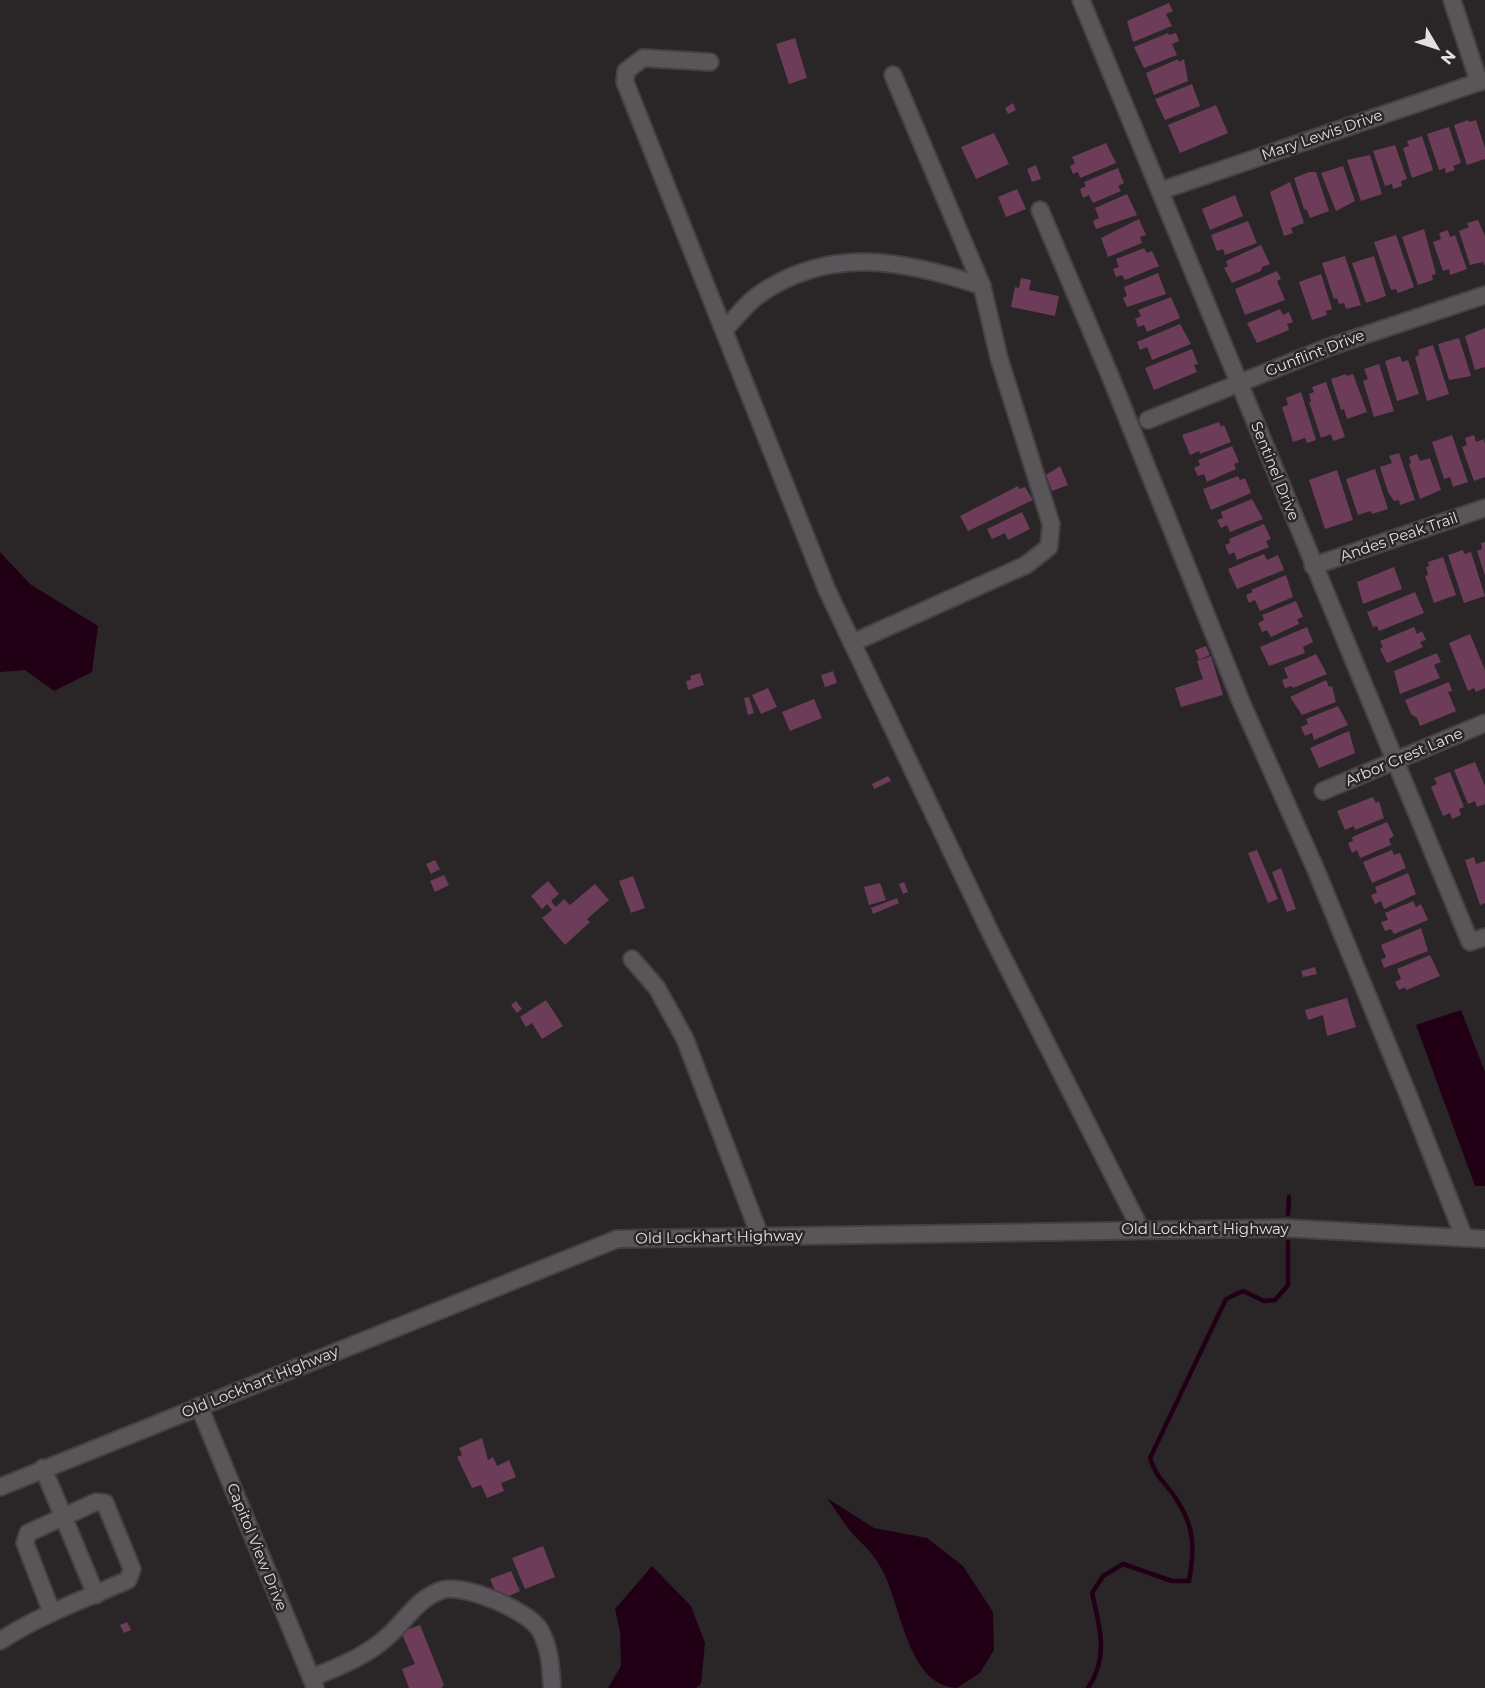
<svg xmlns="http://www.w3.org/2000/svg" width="1485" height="1688" font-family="Montserrat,sans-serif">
  <rect width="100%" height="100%" fill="#2a2628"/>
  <g fill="#210015">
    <polygon points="0,552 30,584 98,626 92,672 54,691 25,670 0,672"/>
    <polygon points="1461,1010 1485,1072 1485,1186 1475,1186 1416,1025"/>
    <path d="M827,1498L874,1528L927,1538L963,1566L993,1612L994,1650L980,1673L957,1688C904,1685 902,1598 878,1563C871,1551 860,1542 851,1532C842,1521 835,1509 827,1498Z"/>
    <polygon points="652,1566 691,1606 705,1643 701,1684 696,1688 608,1688 621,1666 620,1631 615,1609"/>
  </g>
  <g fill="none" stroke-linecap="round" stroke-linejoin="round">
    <g stroke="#210015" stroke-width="4.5">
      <polyline points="1288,1214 1289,1197"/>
      <path d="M1088,1688C1109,1657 1100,1627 1092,1593L1103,1576L1123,1564L1172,1581H1189C1195,1547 1195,1527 1175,1497C1164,1481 1157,1479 1150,1458L1226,1299L1243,1291L1264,1301L1275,1300L1288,1285V1242"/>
    </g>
  </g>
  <g fill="#6c3c59">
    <polygon points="1169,3 1173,11 1166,14 1172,26 1133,42 1127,21"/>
    <polygon points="1168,33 1169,35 1176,33 1179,41 1172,44 1177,55 1144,68 1134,47"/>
    <polygon points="795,38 807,78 789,84 776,44"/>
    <polygon points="1178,59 1179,62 1184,59 1188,81 1154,95 1146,73"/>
    <polygon points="1192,84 1200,106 1165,120 1155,99"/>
    <polygon points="1013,103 1016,110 1008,114 1005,108"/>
    <polygon points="1216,105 1228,133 1180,153 1168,125"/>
    <polygon points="1468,120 1469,122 1476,120 1485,148 1485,159 1467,165 1454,125"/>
    <polygon points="1449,127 1461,163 1453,166 1455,170 1446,173 1445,168 1439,170 1427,134"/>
    <polygon points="994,133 1009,164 976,179 961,147"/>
    <polygon points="1422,136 1433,170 1412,178 1403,148 1409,146 1407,141"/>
    <polygon points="1106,143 1116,163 1080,178 1078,172 1073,174 1070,166 1075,163 1072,157"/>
    <polygon points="1395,145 1407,179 1401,181 1402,186 1393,189 1392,184 1385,186 1373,151"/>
    <polygon points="1370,155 1382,194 1361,201 1347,160"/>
    <polygon points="1036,165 1041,179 1032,182 1027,169"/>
    <polygon points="1343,166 1355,201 1336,211 1321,173"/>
    <polygon points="1118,168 1124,183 1118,186 1121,191 1093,203 1089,195 1083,198 1080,189 1086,186 1084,182"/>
    <polygon points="1309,172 1316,172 1329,211 1310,218 1307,210 1304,209 1294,178"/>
    <polygon points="1290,182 1304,223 1291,228 1293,233 1284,236 1270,192"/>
    <polygon points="1017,189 1026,209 1006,217 998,197"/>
    <polygon points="1127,194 1137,215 1096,229 1093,221 1099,218 1095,208"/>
    <polygon points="1235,195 1243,216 1210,230 1202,209"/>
    <polygon points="1139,219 1146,235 1140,237 1142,243 1108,257 1101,238"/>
    <polygon points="1478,220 1485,236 1485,266 1483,262 1470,265 1459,231 1469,227 1467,223"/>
    <polygon points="1248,221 1257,243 1225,255 1223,249 1217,251 1211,235"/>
    <polygon points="1424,229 1436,274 1432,275 1433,280 1418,285 1402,237"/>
    <polygon points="1448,230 1450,237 1455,235 1467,269 1450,275 1449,269 1443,271 1433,242 1441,239 1439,233"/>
    <polygon points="1396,235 1414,287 1398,293 1396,289 1391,290 1374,242"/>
    <polygon points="1261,245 1270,264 1262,267 1261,271 1232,283 1224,268 1228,266 1226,261"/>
    <polygon points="1144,248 1147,253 1152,251 1159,266 1125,280 1122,275 1116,277 1113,269 1119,267 1116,259"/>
    <polygon points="1345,256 1361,305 1346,309 1344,303 1339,304 1337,298 1334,299 1322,263"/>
    <polygon points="1374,256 1386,296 1366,303 1352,263"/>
    <polygon points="1277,271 1281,279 1277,281 1285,300 1245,315 1235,289"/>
    <polygon points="1158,273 1166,294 1127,307 1123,298 1127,296 1124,287"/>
    <polygon points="1321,274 1332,309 1326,311 1327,315 1312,320 1299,282"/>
    <polygon points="1021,278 1031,280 1029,290 1059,296 1055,316 1011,307 1015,287 1019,288"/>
    <polygon points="1171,297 1180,318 1147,332 1144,325 1138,327 1135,319 1141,316 1138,310"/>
    <polygon points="1280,309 1283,315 1289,312 1293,322 1287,324 1289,330 1257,343 1247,323"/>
    <polygon points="1180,324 1191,344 1152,360 1147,347 1140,350 1137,342"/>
    <polygon points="1485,328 1485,367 1475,370 1465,336"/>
    <polygon points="1459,338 1471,376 1449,380 1438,344"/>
    <polygon points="1433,345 1449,394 1427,401 1415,357 1419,355 1418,350"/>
    <polygon points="1192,349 1198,364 1194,365 1197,372 1154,390 1145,368"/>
    <polygon points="1400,356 1402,362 1408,360 1419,394 1397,401 1385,361"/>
    <polygon points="1379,364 1394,411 1374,417 1363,381 1368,379 1364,369"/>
    <polygon points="1346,374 1347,376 1353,374 1367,412 1347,419 1344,409 1341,410 1331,379"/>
    <polygon points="1326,382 1345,437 1333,441 1331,434 1321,438 1309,402 1311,402 1309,394 1314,392 1312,387"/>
    <polygon points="1301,392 1316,440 1307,443 1305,438 1293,442 1282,407 1288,405 1286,398"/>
    <polygon points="1219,422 1221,427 1224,425 1231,442 1200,454 1199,451 1190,455 1182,435"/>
    <polygon points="1452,435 1468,482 1453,487 1450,477 1444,479 1432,442"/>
    <polygon points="1474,435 1476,442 1484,439 1485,444 1485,477 1474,481 1462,447 1467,445 1465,438"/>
    <polygon points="1232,446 1239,462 1234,464 1236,469 1207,482 1204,474 1198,476 1194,468 1200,465 1198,460"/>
    <polygon points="1399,453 1415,500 1400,505 1399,500 1394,501 1388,492 1380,467 1392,463 1389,456"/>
    <polygon points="1417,454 1420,461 1430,458 1441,490 1420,499 1409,464 1411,463 1409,457"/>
    <polygon points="1060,466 1068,485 1052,491 1046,475"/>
    <polygon points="1375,469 1388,509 1372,514 1371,511 1358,515 1346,479"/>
    <polygon points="1337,470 1353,520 1325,529 1309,480"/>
    <polygon points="1238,476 1240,480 1245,478 1251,493 1211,510 1203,489"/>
    <polygon points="1018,486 1019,489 1025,487 1033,500 968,531 960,516"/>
    <polygon points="1252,499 1263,519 1230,532 1227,525 1221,528 1217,520 1223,518 1221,512"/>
    <polygon points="1022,512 1030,529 1008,540 1005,533 992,539 987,529"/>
    <polygon points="1264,524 1271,539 1266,541 1269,547 1237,560 1234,552 1229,555 1225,545 1230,543 1229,539"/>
    <polygon points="1485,542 1485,576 1477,551 1482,549 1481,543"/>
    <polygon points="1463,550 1464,554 1471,552 1485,596 1464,603 1448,555"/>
    <polygon points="1264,554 1267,560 1278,555 1284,570 1237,589 1228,569"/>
    <polygon points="1443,557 1456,595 1434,603 1425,576 1428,575 1426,567 1429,566 1428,562"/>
    <polygon points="1394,567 1402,589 1363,604 1357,582"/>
    <polygon points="1286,575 1293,597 1260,611 1255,600 1249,603 1246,595 1253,592 1251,590"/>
    <polygon points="1415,592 1424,613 1379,631 1377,626 1373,627 1367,612"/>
    <polygon points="1296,601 1303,617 1297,619 1299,624 1271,637 1267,630 1262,632 1258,623 1264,620 1262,615"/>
    <polygon points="1307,627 1313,642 1303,647 1305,653 1269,666 1260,647"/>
    <polygon points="1414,627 1417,634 1422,631 1426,640 1420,642 1423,647 1387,663 1380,649 1383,647 1380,641"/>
    <polygon points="1470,634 1485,670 1485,688 1476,692 1474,688 1468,691 1449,643"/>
    <polygon points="1206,646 1210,655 1199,660 1195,650"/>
    <polygon points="1437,653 1441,662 1434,665 1440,678 1400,694 1394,671"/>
    <polygon points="1316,654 1327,674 1293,688 1292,686 1285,688 1282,680 1288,678 1284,668"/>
    <polygon points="1211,656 1223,695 1181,707 1175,688 1203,679 1197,661"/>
    <polygon points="833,671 837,683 825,687 821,675"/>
    <polygon points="700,673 704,685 688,690 686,681 691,680 690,676"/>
    <polygon points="1326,680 1329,687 1332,686 1336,702 1302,715 1290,697"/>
    <polygon points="1449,682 1452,691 1448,692 1456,711 1420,726 1417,718 1411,714 1405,700"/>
    <polygon points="768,688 777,707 761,714 752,695"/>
    <polygon points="749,697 754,713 748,715 744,698"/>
    <polygon points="814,699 822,718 790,731 782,712"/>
    <polygon points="1338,706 1348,725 1314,740 1312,733 1305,736 1301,727 1308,724 1306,719"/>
    <polygon points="1349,731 1355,753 1319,768 1310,748"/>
    <polygon points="1475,762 1485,786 1485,804 1477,807 1475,801 1468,804 1454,770"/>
    <polygon points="1450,772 1464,807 1459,809 1461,815 1452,819 1450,813 1443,816 1431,787 1437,784 1434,778"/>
    <polygon points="888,776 891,781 874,789 872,784"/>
    <polygon points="1373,797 1376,803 1379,801 1384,818 1355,830 1354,826 1345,830 1337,811"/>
    <polygon points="1387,822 1394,836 1389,839 1391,845 1360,858 1357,850 1352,853 1348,843 1353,841 1352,837"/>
    <polygon points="1257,850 1278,899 1268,903 1248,853"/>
    <polygon points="1392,850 1394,855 1400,853 1406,868 1372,883 1363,862"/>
    <polygon points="1474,857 1476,864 1485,861 1485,903 1480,905 1465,860"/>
    <polygon points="435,860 440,869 431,874 426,864"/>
    <polygon points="1281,868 1296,909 1287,912 1272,872"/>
    <polygon points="1408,873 1416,894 1384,909 1381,901 1375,904 1371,895 1377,893 1375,887"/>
    <polygon points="444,875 449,885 435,892 430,881"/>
    <polygon points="633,876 645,908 631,913 619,881"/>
    <polygon points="548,881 559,894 551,901 556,907 564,899 570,905 595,884 609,900 587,919 590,922 565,945 542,918 552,910 547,904 542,909 531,896"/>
    <polygon points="904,882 908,892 903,894 899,884"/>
    <polygon points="880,883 886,900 869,905 864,887"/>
    <polygon points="897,898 899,903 873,914 871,908"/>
    <polygon points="1413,901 1416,907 1421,904 1428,920 1394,934 1391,929 1385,931 1381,922 1388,920 1385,913"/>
    <polygon points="1421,928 1428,951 1384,968 1381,960 1386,957 1381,945"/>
    <polygon points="1430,955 1440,976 1406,990 1405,987 1399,990 1395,982 1401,979 1397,969"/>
    <polygon points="1315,967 1317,974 1303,977 1301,971"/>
    <polygon points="1347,998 1356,1027 1327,1036 1323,1015 1308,1020 1305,1010"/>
    <polygon points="546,1000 563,1026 542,1039 532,1023 526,1027 520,1017"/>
    <polygon points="516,1001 522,1009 517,1013 511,1005"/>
    <polygon points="482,1438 488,1460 493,1457 497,1466 509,1460 516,1477 501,1483 504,1491 487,1498 481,1485 472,1488 457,1457 462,1455 459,1448"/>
    <polygon points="543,1546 555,1577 525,1589 512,1558"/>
    <polygon points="511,1571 520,1591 499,1600 490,1579"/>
    <polygon points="127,1622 131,1630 124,1633 120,1625"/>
    <polygon points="420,1625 444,1685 441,1688 409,1688 402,1669 415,1664 401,1632"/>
  </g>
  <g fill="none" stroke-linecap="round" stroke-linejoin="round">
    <defs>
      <g id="minor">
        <polyline points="1081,0 1470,942 1485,937"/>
        <polyline points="1452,0 1479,82"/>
        <polyline points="710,62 643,58 626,71 625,82 827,590 992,936 1140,1228"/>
        <polyline points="1160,191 1485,80"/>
        <polyline points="1040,210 1109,373 1242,704 1316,870 1409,1097 1464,1237"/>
        <path d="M725,329C735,319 745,305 757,296C829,245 904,260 982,286"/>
        <polyline points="1148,420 1329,347 1485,295"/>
        <polyline points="1313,566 1485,508"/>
        <polyline points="852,643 1026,565 1049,547 1051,524 999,358 982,286 893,75"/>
        <polyline points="1323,791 1485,723"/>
        <polyline points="632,959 657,988 685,1039 760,1236"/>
        <polyline points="199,1406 315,1687"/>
        <polyline points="43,1468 96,1595"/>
        <polyline points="0,1487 617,1239 1284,1228 1485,1239"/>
        <path d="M0,1641C39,1615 85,1599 128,1580L132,1569L105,1503L96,1502L28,1533L25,1543L52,1613"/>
        <path d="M311,1678C338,1667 365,1657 387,1637C406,1621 416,1599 442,1590C464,1583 529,1611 540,1630C550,1648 551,1668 552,1688"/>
      </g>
    </defs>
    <use href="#minor" stroke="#454143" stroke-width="20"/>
    <use href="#minor" stroke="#5a5558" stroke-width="16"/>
  </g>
  <g text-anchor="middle" stroke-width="5" stroke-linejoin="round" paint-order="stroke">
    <g font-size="15" fill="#e3e0e1" stroke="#2a2628">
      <text transform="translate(1322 135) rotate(-19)" y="5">Mary Lewis Drive</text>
      <text transform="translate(1315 353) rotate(-21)" y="5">Gunflint Drive</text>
      <text transform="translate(1275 471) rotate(68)" y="5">Sentinel Drive</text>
      <text transform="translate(1399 537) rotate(-19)" y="5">Andes Peak Trail</text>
      <text transform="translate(1404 757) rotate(-23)" y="5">Arbor Crest Lane</text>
      <text x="1205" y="1234">Old Lockhart Highway</text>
      <text transform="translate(719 1237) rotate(-1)" y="5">Old Lockhart Highway</text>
      <text transform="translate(260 1382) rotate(-22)" y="5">Old Lockhart Highway</text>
      <text transform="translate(257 1547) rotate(68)" y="5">Capitol View Drive</text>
    </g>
  </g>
  <g transform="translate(1437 48) rotate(129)" stroke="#2a2628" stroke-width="4.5" paint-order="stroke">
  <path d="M0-4.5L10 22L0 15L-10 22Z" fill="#e3e0e1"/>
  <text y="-9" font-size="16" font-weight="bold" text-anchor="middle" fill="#e3e0e1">N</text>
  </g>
</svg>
